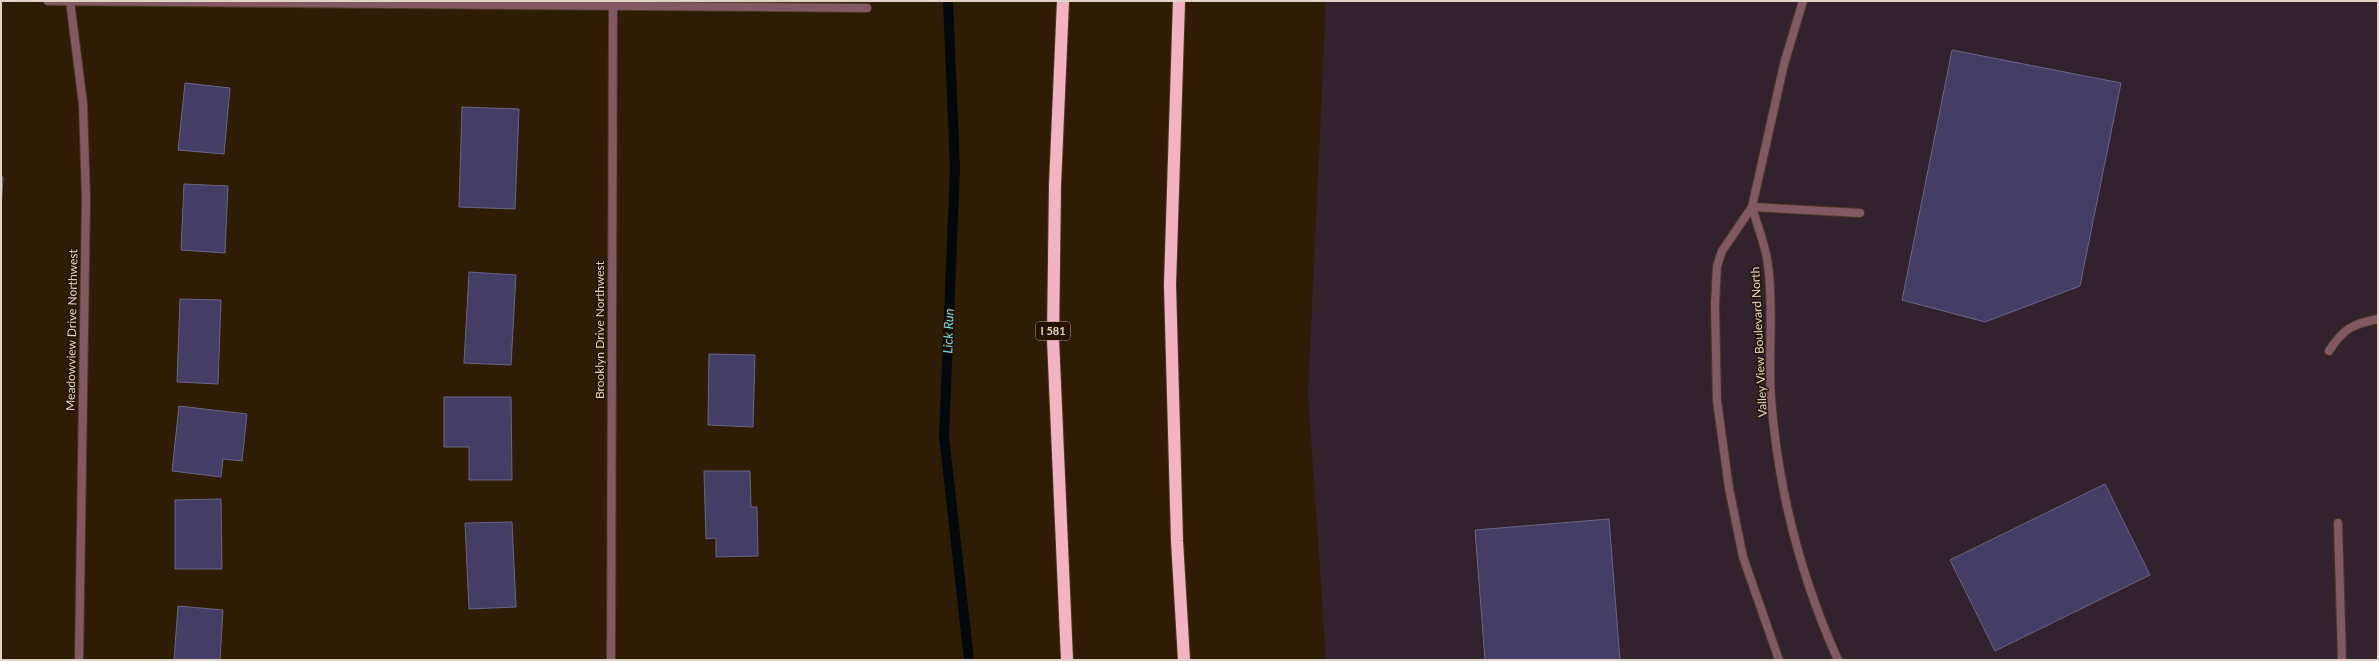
<svg xmlns="http://www.w3.org/2000/svg" width="2379" height="661" font-family="Lato,sans-serif">
  <rect width="100%" height="100%" fill="#2f1c04"/>
  <polygon fill="#31222e" points="1326,1 2378,1 2378,660 1326,660 1308,393"/>
  <g fill="none" stroke-linecap="round" stroke-linejoin="round">
    <polyline stroke="#00090e" stroke-width="10" points="948,1 955,168 944,436 969,660"/>
  </g>
  <g fill="#443e67" stroke="#686583">
    <polygon points="1952,50 2121,83 2080,286 1985,322 1902,300"/>
    <polygon points="185,83 230,88 224,154 178,150"/>
    <polygon points="462,107 519,109 515,209 459,207"/>
    <polygon points="1,177 3,177 1,209"/>
    <polygon points="184,184 228,186 225,253 181,250"/>
    <polygon points="469,272 516,275 511,365 464,363"/>
    <polygon points="180,299 221,300 218,384 177,382"/>
    <polygon points="709,354 755,355 753,427 708,425"/>
    <polygon points="444,397 511,397 512,480 469,480 469,447 444,447"/>
    <polygon points="179,406 247,414 242,461 223,459 221,477 172,471"/>
    <polygon points="704,471 750,471 751,507 757,507 758,556 716,557 716,538 706,539"/>
    <polygon points="2105,484 2150,575 1995,651 1950,560"/>
    <polygon points="221,499 222,569 175,569 175,500"/>
    <polygon points="1609,519 1620,660 1485,660 1475,530"/>
    <polygon points="512,522 516,607 469,609 465,523"/>
    <polygon points="178,606 223,610 220,660 174,660"/>
  </g>
  <g fill="none" stroke-linecap="round" stroke-linejoin="round">
    <defs>
      <g id="service">
        <polyline points="1752,207 1860,213"/>
        <path d="M2329,351C2343,329 2352,324 2378,319"/>
        <polyline points="2338,523 2342,660"/>
      </g>
      <g id="minor">
        <polyline points="48,1 867,8"/>
        <polyline points="70,1 83,104 86,198 79,660"/>
        <polyline points="611,660 613,1"/>
      </g>
      <g id="tertiary">
        <path d="M1752,207C1757,225 1766,246 1768,265C1774,309 1768,354 1771,398C1778,488 1801,578 1838,660"/>
        <polyline points="1779,660 1743,557 1729,488 1717,401 1715,305 1717,266 1722,251 1752,207 1784,64 1803,1"/>
      </g>
      <g id="motorway">
        <polyline points="1063,1 1055,185 1053,339 1067,660"/>
        <polyline points="1179,1 1170,285 1177,541 1184,660"/>
      </g>
    </defs>
    <use href="#service" stroke="#4b3923" stroke-width="10"/>
    <use href="#minor" stroke="#4b3923" stroke-width="10"/>
    <use href="#tertiary" stroke="#4b3923" stroke-width="10"/>
    <use href="#motorway" stroke="#4b3923" stroke-width="14"/>
    <use href="#service" stroke="#825862" stroke-width="8"/>
    <use href="#minor" stroke="#825862" stroke-width="8"/>
    <use href="#tertiary" stroke="#825862" stroke-width="8"/>
    <use href="#motorway" stroke="#f3b3c2" stroke-width="12"/>
  </g>
  <g text-anchor="middle" stroke-width="3" stroke-linejoin="round" paint-order="stroke">
    <rect fill="#251300" stroke="#a99a8b" stroke-width="1" x="1036" y="322" width="34" height="18" rx="3"/>
    <g font-size="11" font-weight="bold" fill="#e1d4c6">
      <text x="1053" y="335">I 581</text>
    </g>
    <g font-size="12" fill="#e1d4c6" stroke="#251300">
      <text transform="translate(72 330) rotate(-89)" y="4">Meadowview Drive Northwest</text>
      <text transform="translate(600 330) rotate(-90)" y="4">Brooklyn Drive Northwest</text>
      <text transform="translate(1759 342) rotate(-93)" y="4">Valley View Boulevard North</text>
    </g>
    <g font-size="13" font-style="italic" fill="#77daf1" stroke="#251300">
      <text transform="translate(948 331) rotate(-88)" y="5">Lick Run</text>
    </g>
  </g>
  <rect width="2379" height="661" fill="none" stroke="#e1d4c6" stroke-width="4"/>
</svg>
